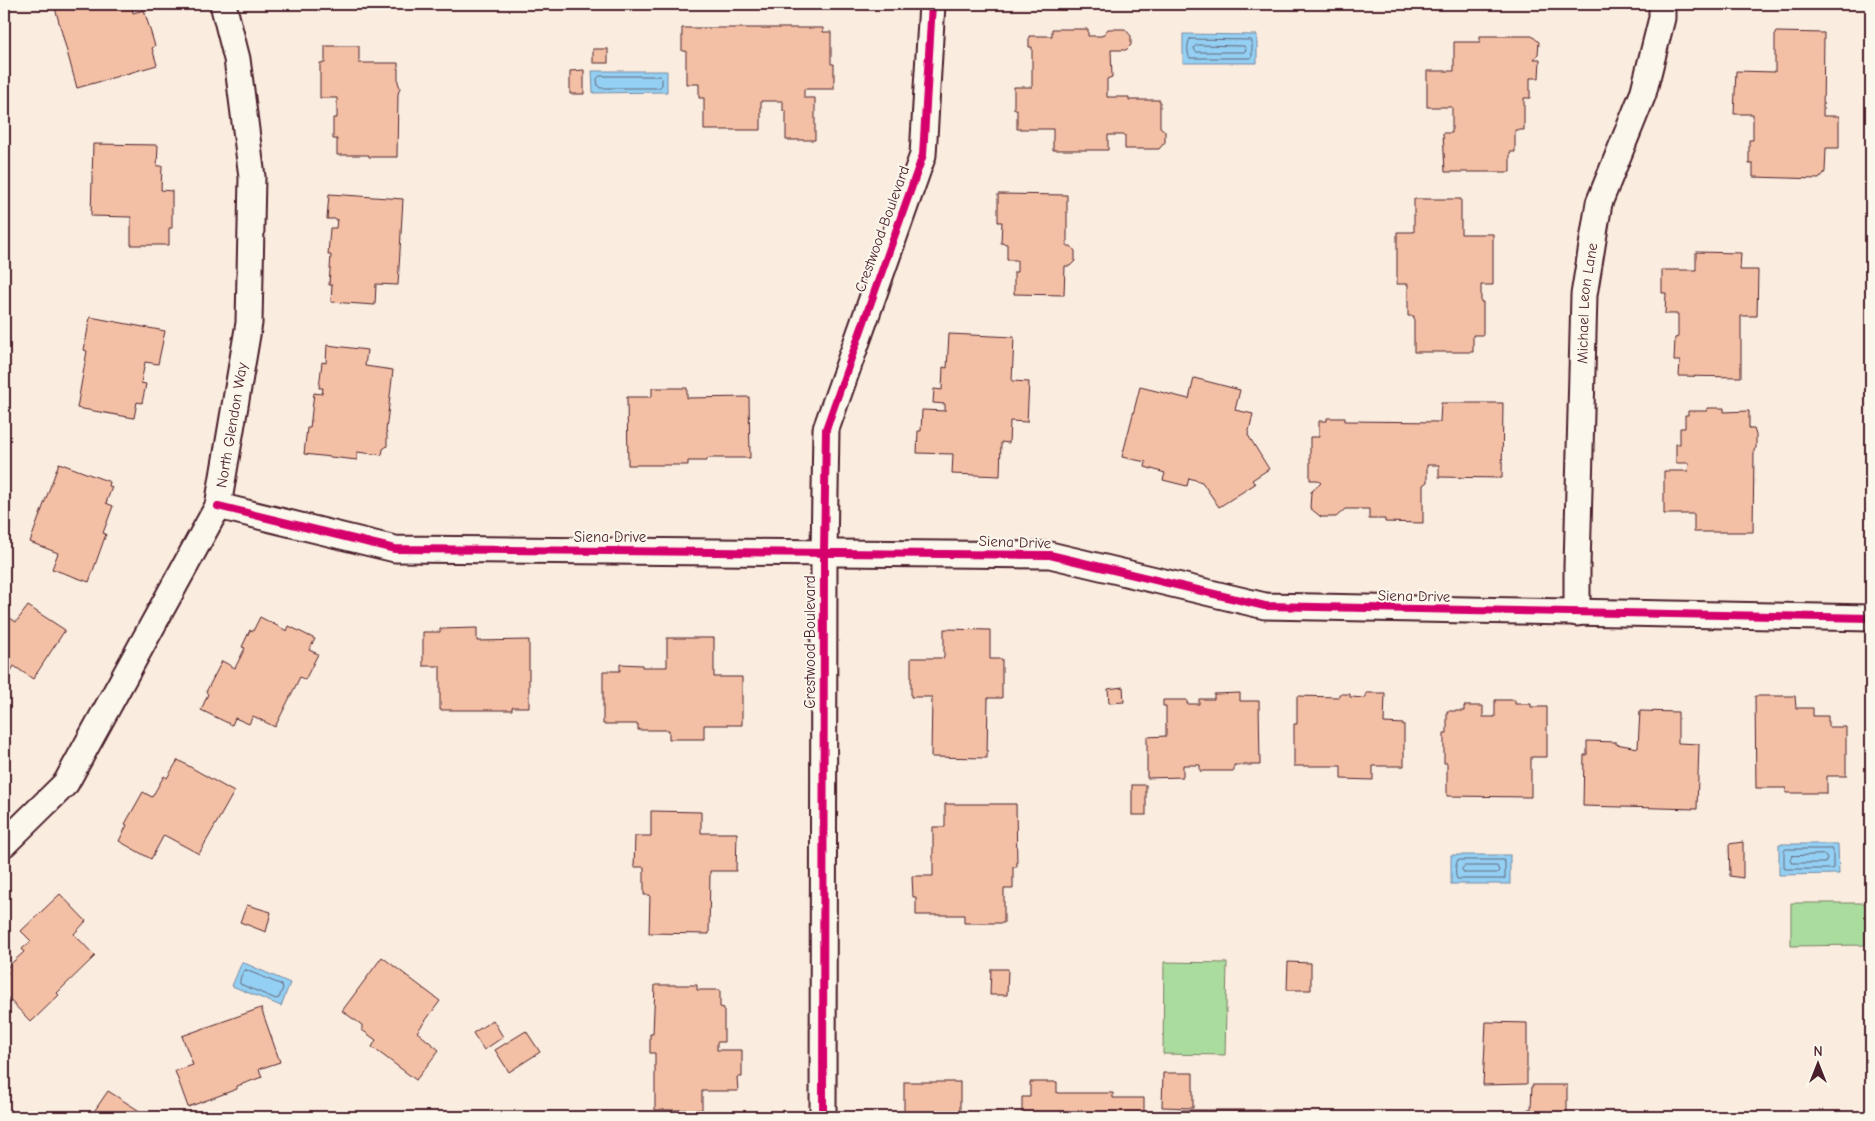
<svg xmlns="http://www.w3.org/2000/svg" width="1875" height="1121" font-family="'Comic Neue',sans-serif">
  <rect width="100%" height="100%" fill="#faecde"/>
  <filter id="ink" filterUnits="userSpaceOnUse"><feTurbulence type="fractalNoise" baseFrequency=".02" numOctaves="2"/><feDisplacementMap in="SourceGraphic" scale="10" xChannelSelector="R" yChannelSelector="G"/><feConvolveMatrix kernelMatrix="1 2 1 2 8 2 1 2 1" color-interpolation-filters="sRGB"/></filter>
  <g filter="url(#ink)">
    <g fill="#aadc9e" stroke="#7a7e64">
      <polygon points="1791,903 1865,903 1865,945 1791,946"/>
      <polygon points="1164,962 1227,963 1225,1055 1163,1054"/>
    </g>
    <g fill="#93d0f3" stroke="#7689a3">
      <polygon points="1183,34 1257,35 1257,63 1183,63"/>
      <polygon points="592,71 667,71 667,92 593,93"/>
      <polygon points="1779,844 1838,844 1839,874 1779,875"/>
      <rect x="1451" y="855" width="59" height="29"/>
      <polygon points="242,962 290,983 281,1006 232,986"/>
    </g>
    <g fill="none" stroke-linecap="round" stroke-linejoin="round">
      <g stroke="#67667b" stroke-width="1">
        <path d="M1190,39L1251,40L1252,42V56L1250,58H1190C1187,54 1187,43 1190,39Z"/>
        <polygon points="1197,45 1244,46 1246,50 1244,52 1196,52 1194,48"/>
        <polygon points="600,76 660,76 662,78 662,85 659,88 600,88 598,86 597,79"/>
        <polygon points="1786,849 1832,849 1833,851 1833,868 1831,869 1785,869 1784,867 1784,852"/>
        <polygon points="1825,855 1827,858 1825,863 1792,863 1790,861 1792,856"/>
        <path d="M1458,860H1504L1505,863V878L1503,879H1457C1455,875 1455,864 1458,860Z"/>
        <polygon points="1465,866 1497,866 1499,871 1497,873 1464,873 1462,869"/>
        <path d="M246,970L282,985L283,988L279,998L276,999L240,984C239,980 242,971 246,970Z"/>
      </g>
    </g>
    <g fill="#f4c0a5" stroke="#4a1f2b">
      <polygon points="54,4 131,4 133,13 144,10 155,46 152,48 157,65 77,88"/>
      <polygon points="682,28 823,28 823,32 831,32 831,64 834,64 834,89 804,89 804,98 815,98 815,140 786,140 786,111 783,111 783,101 761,101 761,130 704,130 704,98 699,98 699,84 686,84 686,51 682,51"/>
      <polygon points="1052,29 1088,29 1088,36 1102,36 1108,29 1125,29 1131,36 1131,45 1126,50 1111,50 1112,77 1107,79 1107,97 1129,97 1129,100 1160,100 1160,127 1165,131 1165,142 1159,149 1125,149 1125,135 1108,135 1108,150 1053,150 1053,129 1017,129 1017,109 1014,109 1014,87 1032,87 1032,47 1029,47 1029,36 1052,36"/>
      <polygon points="1775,32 1824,33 1823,116 1839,116 1839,148 1826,148 1825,172 1819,179 1753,177 1753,164 1749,164 1749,140 1753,140 1753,114 1734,114 1736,71 1775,72"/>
      <polygon points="1480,36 1532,36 1539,42 1538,54 1534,59 1540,59 1539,78 1530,78 1530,98 1524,98 1524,130 1515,130 1515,152 1510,152 1510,172 1445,172 1443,133 1452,133 1452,107 1427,107 1427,71 1454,71 1454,42 1480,42"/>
      <polygon points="325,46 359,46 359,63 398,63 398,82 400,88 398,94 397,157 369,157 369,155 337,155 337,139 333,139 333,118 337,118 337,98 320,98 320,63 325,63"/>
      <rect x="593" y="49" width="15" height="14"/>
      <polygon points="584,70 584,94 570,94 570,71"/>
      <polygon points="93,144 158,145 157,166 162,166 161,190 172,191 172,228 169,228 169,245 131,245 131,217 91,216"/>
      <polygon points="329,194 403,199 398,285 376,284 375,305 331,302 332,285 329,285 331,255 328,255 330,228 336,228 337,219 327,219"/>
      <polygon points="998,194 1067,195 1067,246 1071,246 1075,251 1075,261 1070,266 1065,266 1064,295 1014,294 1014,272 1017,272 1017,260 1007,260 1007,244 1001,243 1002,222 998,222"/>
      <polygon points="1414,199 1461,199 1461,234 1493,234 1493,285 1481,285 1481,302 1483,302 1483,335 1473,335 1473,352 1414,352 1414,316 1408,316 1408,284 1397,284 1397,232 1414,232"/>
      <polygon points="1696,252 1741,253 1740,270 1758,270 1757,316 1741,316 1741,377 1679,376 1680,361 1674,361 1675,338 1678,337 1678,314 1665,314 1666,293 1662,293 1662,270 1696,270"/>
      <polygon points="90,317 165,331 158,364 145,362 141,383 146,384 142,403 137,402 134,418 77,408 87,351 84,350"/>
      <polygon points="949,334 1014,337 1012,381 1029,382 1027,422 1010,421 1009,443 1001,442 1000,476 952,474 953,454 917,453 918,431 921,431 922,410 945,411 945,404 933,403 934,389 942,390 943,367 947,368"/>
      <polygon points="327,345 367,350 365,366 393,370 386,431 387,435 387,446 383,449 382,455 357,452 357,460 304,454 307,428 310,428 314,393 322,394 323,388 319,388 322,362 326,363"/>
      <polygon points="1194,378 1240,390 1235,410 1253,414 1248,435 1269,469 1252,480 1255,484 1219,507 1202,482 1189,478 1187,486 1163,480 1165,473 1145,467 1146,462 1122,457 1140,387 1189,399"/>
      <polygon points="652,388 687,388 687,398 749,397 750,458 709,458 706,461 688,461 688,465 628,465 627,397 652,397"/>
      <polygon points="1441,403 1503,403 1502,478 1439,477 1439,465 1427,465 1427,482 1423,485 1423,523 1385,522 1385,519 1369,519 1369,509 1345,509 1336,517 1321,517 1310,508 1311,492 1321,483 1317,480 1310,480 1310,437 1319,437 1319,421 1327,421 1327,418 1345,418 1345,421 1440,422"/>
      <polygon points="1707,408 1724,408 1724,412 1749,411 1749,429 1754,429 1756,435 1756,448 1754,450 1753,532 1694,532 1694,514 1664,514 1664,471 1688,471 1689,463 1676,463 1676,444 1680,444 1680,428 1685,428 1685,415 1688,415 1688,411 1707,411"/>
      <polygon points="59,463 110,482 109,486 112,487 106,503 113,506 103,533 106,534 89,582 52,569 58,553 30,542"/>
      <polygon points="28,606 65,630 33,679 14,666 6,679 4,678 4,614 16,622"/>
      <polygon points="260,617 287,631 289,626 315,639 309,650 318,654 305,680 300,677 275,727 253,716 249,724 235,718 232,725 201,710 208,694 206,692 222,661 235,668 245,648 242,647 250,630 253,631"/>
      <polygon points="477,628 477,641 529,640 529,707 512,707 512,710 440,710 440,666 423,666 423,632 440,632 440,629"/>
      <polygon points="944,629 990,630 990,659 1002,659 1002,698 988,698 987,758 931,757 932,697 911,697 911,658 944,658"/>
      <polygon points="667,638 714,638 714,677 742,677 742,725 704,725 704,739 669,739 669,730 638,730 638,724 603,724 603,671 620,671 620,664 642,665 642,667 667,667"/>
      <polygon points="1123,687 1124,702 1109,703 1108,689"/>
      <polygon points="1240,693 1240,701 1259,701 1260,765 1234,765 1234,771 1200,771 1200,765 1183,765 1183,777 1147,778 1147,737 1166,736 1166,706 1163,706 1163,700 1187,700 1187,704 1199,704 1199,699 1214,699 1214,694"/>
      <polygon points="1366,693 1385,693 1384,723 1404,724 1404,766 1373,766 1373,780 1341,779 1341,766 1294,766 1294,724 1297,724 1297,696 1339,697 1339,694 1350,694 1350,697 1366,698"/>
      <polygon points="1755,696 1795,696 1796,708 1813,708 1813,716 1828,716 1828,727 1846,727 1846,776 1827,776 1827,793 1786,793 1786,788 1756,788"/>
      <polygon points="1495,700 1515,700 1515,704 1531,704 1531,707 1547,707 1547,757 1531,757 1531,797 1447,796 1447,763 1444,763 1444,733 1447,733 1447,711 1464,711 1464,706 1483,706 1483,717 1495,717"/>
      <polygon points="1640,711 1678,712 1678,743 1699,744 1697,809 1583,806 1584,755 1587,755 1587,741 1616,742 1616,744 1638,748"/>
      <polygon points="178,760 234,792 199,854 164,835 151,859 119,841 127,825 125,824 143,792 152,797 164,776 167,778"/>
      <rect x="1132" y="785" width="14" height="30"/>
      <polygon points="945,804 1016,804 1017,867 1013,867 1013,889 1004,889 1004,923 964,923 964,915 916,915 916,897 913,897 912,876 933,876 933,827 945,827"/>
      <polygon points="651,811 701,812 701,833 737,833 736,871 710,871 709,934 649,933 650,895 644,895 644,867 634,867 635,836 651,836"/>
      <polygon points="1743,842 1743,878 1730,876 1729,844"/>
      <polygon points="60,894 86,921 74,934 95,956 57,993 59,995 31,1022 4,994 4,977 8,973 5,969 24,952 22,949 31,941 21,931"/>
      <polygon points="247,905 271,912 266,932 240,922"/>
      <polygon points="382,957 440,1001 417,1032 439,1050 416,1080 372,1047 376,1040 362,1030 362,1025 342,1011"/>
      <polygon points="1288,962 1311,963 1311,990 1287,990"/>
      <polygon points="991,969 1008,969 1007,995 990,995"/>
      <polygon points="655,985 697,985 697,990 720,990 720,1007 724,1008 724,1042 717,1042 717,1050 742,1050 742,1077 737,1077 738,1091 702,1091 702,1110 655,1110 655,1053 650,1053 650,1034 653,1034"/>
      <polygon points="261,1008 280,1062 259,1069 262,1077 237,1086 237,1089 188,1107 175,1071 193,1065 182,1036"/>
      <polygon points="493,1020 503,1037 484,1050 473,1033"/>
      <polygon points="1486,1022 1527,1023 1527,1084 1483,1085"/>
      <polygon points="526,1031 540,1052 509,1072 495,1050"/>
      <polygon points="1163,1073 1193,1073 1193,1108 1162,1107"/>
      <rect x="904" y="1082" width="56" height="35"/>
      <polygon points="1030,1082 1057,1082 1057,1093 1113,1093 1113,1098 1144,1098 1144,1117 1022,1117 1022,1097 1030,1097"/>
      <polygon points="1532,1085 1567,1085 1567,1117 1528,1117 1528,1109 1531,1109"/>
      <polygon points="108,1091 149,1117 100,1117 93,1113"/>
      <rect x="1179" y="1110" width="115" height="7"/>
    </g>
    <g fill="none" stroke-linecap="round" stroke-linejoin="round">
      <defs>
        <g id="street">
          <polyline points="218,506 395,549 1050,555 1265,606 1871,618"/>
          <path id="s1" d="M1577,613V567L1584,295L1599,203L1643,94L1662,18V4"/>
          <path id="s2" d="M4,844L66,783L218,506L249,323L252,177L237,59L223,4"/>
          <polyline points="823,1117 824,553 826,429 923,155 932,4"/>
        </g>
      </defs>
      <use href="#street" stroke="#4a1f2b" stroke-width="29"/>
      <use href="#street" stroke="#fbf7ec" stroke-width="25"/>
      <defs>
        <g id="cycleway">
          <polyline points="218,506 395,549 1050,555 1265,606 1871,618"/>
          <polyline points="823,1117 824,553 826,429 923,155 932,4"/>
        </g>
      </defs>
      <use href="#cycleway" stroke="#fbf7ec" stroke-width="11"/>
      <use href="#cycleway" stroke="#d6006c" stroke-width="8"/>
    </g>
  </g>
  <g text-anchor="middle" stroke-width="4" stroke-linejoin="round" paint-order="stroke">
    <g font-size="15" fill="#4a1f2b" stroke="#fbf7ec">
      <text transform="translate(882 229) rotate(-70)" y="5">Crestwood Boulevard</text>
      <text dy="5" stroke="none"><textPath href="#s1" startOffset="310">Michael Leon Lane</textPath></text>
      <text dy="5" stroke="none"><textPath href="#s2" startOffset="485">North Glendon Way</textPath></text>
      <text x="610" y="542">Siena Drive</text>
      <text transform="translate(1015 542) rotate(2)" y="5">Siena Drive</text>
      <text transform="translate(1414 596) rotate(1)" y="5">Siena Drive</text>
      <text transform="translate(810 642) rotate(-90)" y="5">Crestwood Boulevard</text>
    </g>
  </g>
  <rect width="1875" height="1121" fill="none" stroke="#fbf7ec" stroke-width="20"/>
  <rect x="10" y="10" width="1855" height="1101" fill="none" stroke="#4a1f2b" stroke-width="2" filter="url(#ink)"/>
  <g transform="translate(1818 1064)" stroke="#fbf7ec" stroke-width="4" paint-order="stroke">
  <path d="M0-4L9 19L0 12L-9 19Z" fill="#4a1f2b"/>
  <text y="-8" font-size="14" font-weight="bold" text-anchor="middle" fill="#4a1f2b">N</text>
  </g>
</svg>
